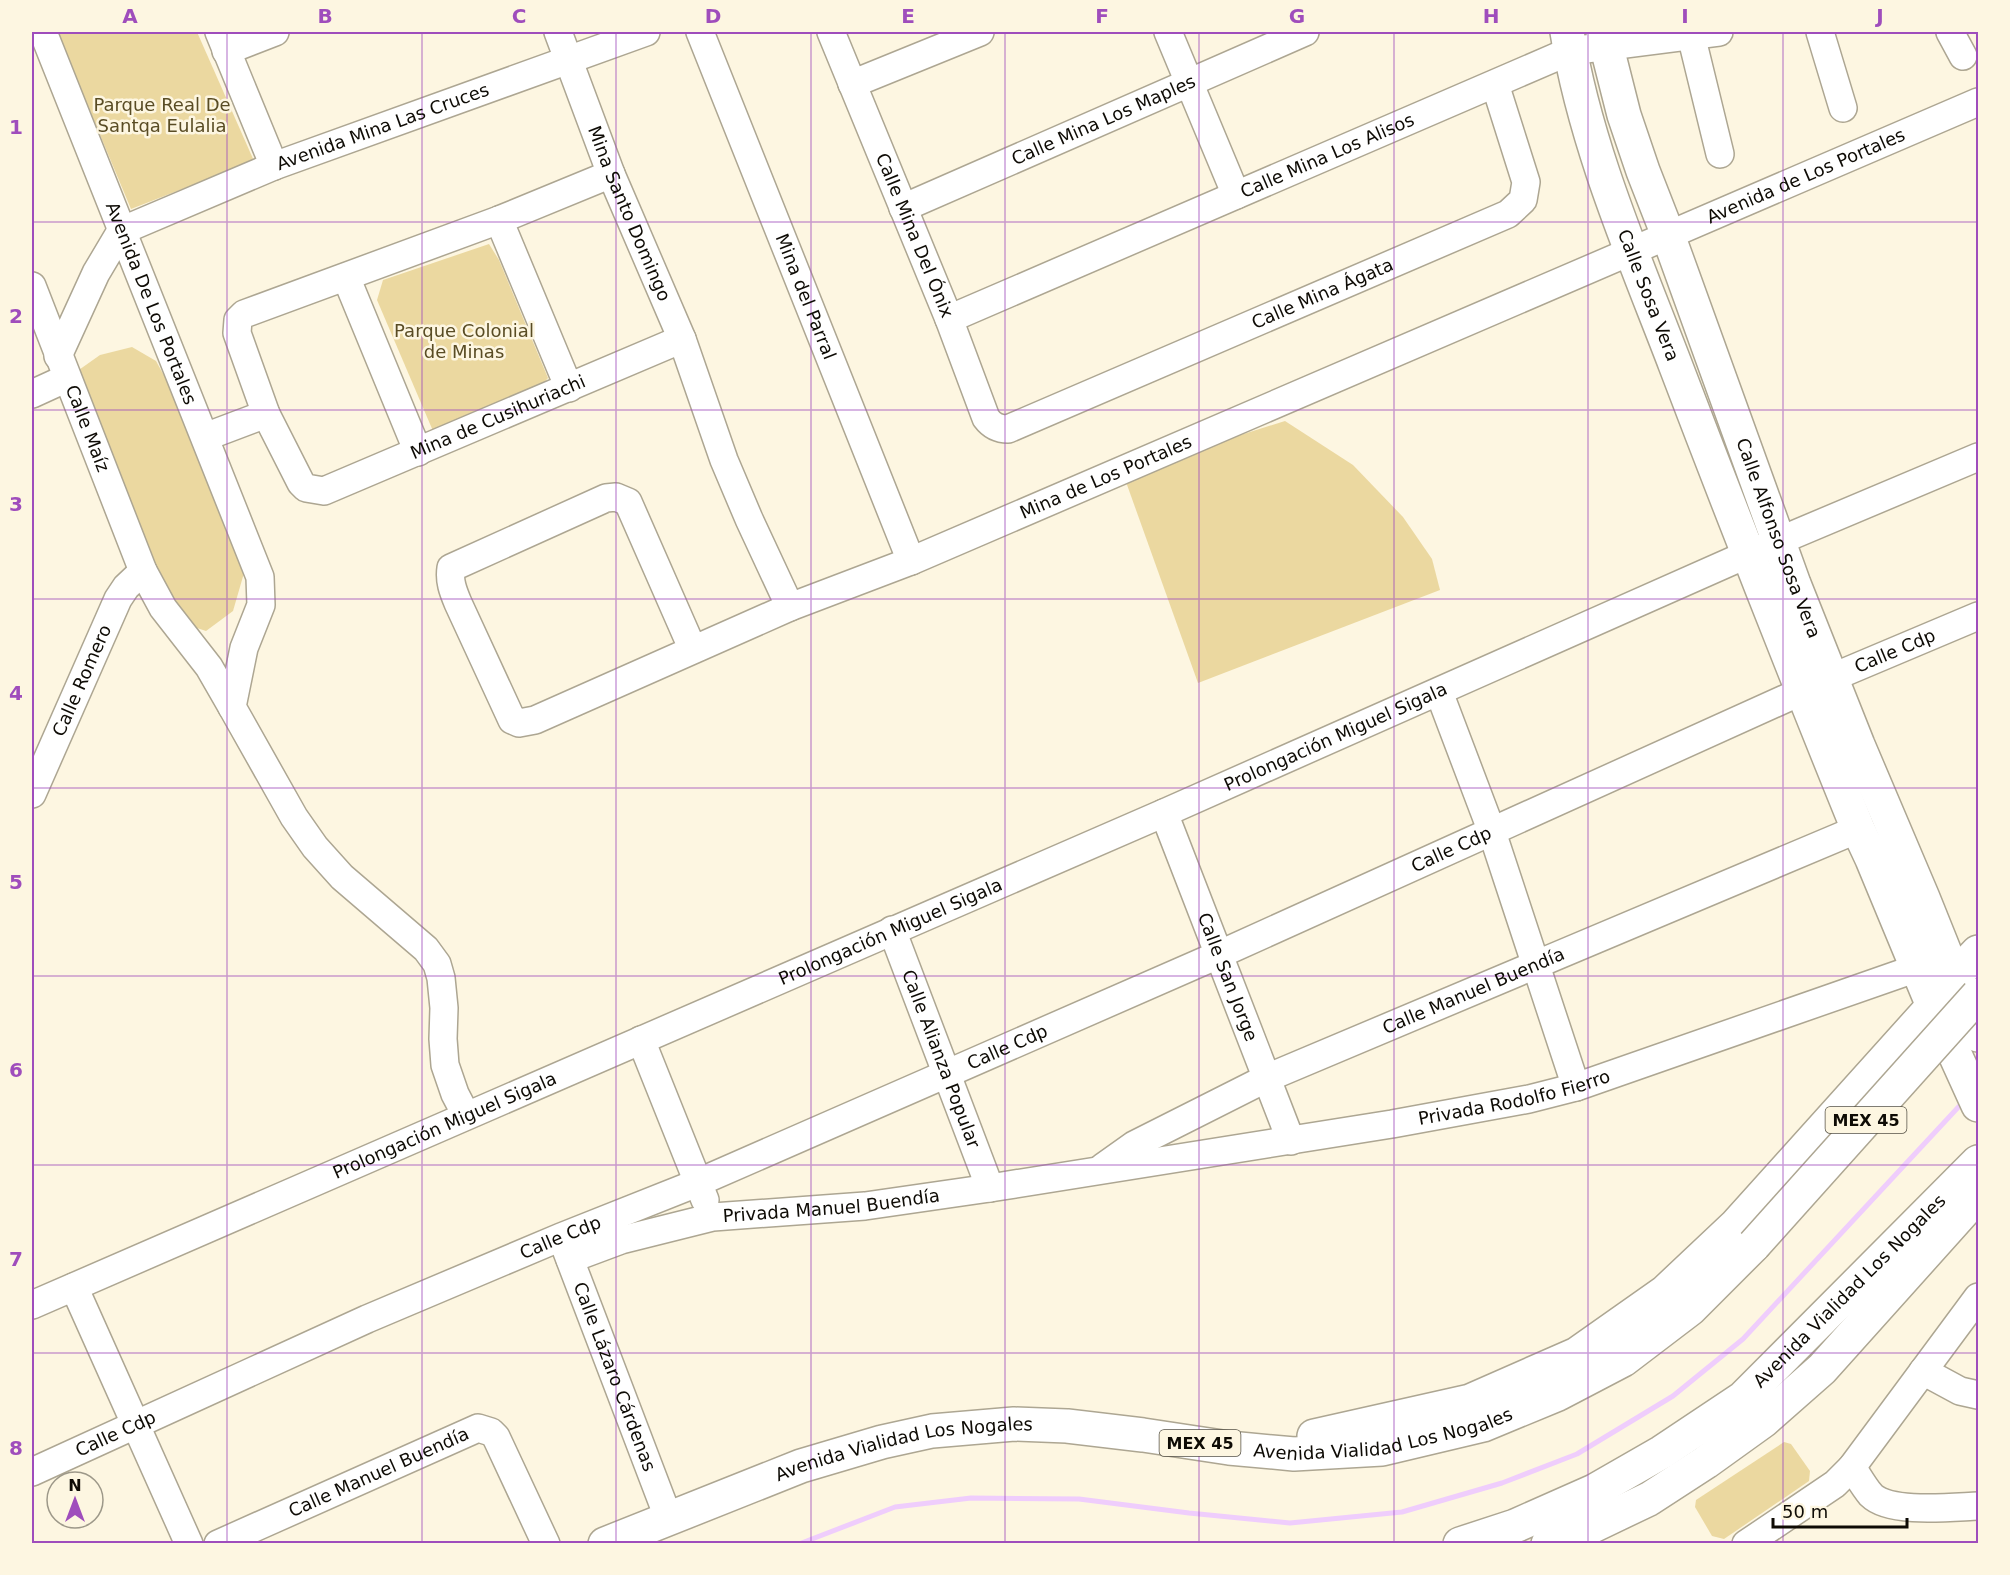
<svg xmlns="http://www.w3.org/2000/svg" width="2010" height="1575" font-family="'DejaVu Sans',sans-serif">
  <rect width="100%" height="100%" fill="#fdf6e1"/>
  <g fill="#ebd8a0">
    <polygon points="57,32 197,32 254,161 131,209"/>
    <polygon points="489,244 499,260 548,378 538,390 433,431 377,300 383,280"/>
    <polygon points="132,347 156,361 172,390 244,573 233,611 206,631 182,623 156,591 76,372 100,355"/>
    <polygon points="1285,421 1353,465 1403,517 1432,559 1440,590 1198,683 1126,482 1212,444"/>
    <polygon points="1784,1442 1791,1444 1810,1471 1809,1481 1724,1539 1712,1536 1695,1507 1696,1500"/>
  </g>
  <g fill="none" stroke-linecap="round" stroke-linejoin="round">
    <polyline stroke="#efcdfc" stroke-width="5" points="799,1544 895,1507 971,1498 1079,1499 1189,1513 1290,1523 1402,1512 1502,1483 1577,1454 1673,1396 1743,1339 1964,1101"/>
    <defs>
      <g id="minor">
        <path id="s1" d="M43,32L260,577L261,605L244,648L232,707L294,817L315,847L342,877L426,949L437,964L441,978L444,1008L443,1039L445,1065L455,1094L466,1115"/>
        <polyline points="219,32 274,166"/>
        <path id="s2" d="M558,32L611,174L682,339L724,460L749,519L790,607L911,561L1978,102"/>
        <path id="s3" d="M700,32L911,561"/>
        <path id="s4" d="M831,32L949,319L986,418C992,426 998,429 1008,429L1508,214L1523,200L1526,182L1495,84"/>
        <polyline points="1168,32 1236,195"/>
        <polyline points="1820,32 1843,108"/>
        <polyline points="1950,32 1963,56"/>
        <polyline points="1691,35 1720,154"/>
        <polyline points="226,51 275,32"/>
        <polyline points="852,84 980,32"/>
        <path id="s5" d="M611,174L499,220L244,314L238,320L237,333L266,414L301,483L306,488L324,491L682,339"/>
        <path id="s6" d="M903,208L1305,32"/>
        <polyline points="499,220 569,388"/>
        <polyline points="346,277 418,452"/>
        <path id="s7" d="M32,286L143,571L163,608L209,667L232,707"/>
        <path id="s8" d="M949,319L1570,51L1719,32"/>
        <path id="s9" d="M58,356L96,273L121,231L274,166L646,32"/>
        <polyline points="32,394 67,378"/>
        <polyline points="205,437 266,414"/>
        <path d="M693,650L628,502L616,497L606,498L451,568C449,581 453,591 458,603L512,720L519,723L535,720L790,607"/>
        <polyline points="1439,692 1492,832 1576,1087"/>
        <path id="s10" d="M32,794L118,599L126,587L143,571"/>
        <path id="s11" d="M1164,813L1291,1141"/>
        <path id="s12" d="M892,930L990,1188"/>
        <polyline points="641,1040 705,1200"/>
        <path id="s13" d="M1103,1167L1134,1145L1267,1078L1858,829"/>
        <path id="s14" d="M564,1244L668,1517"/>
        <path id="s15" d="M570,1259L621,1240L713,1217L865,1206L990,1188L1392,1124L1529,1099L1576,1087L1917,968"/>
        <polyline points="74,1287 189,1544"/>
        <path id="s16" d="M32,1305L1164,813L1748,554L1978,457"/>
        <polyline points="1923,1371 1960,1391 1978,1395"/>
        <path d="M1852,1467C1858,1476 1864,1487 1871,1495C1890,1514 1952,1507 1978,1506"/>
        <path id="s17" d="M32,1472L367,1319L561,1237L697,1183L1218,955L1831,678L1978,616"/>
        <path id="s18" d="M218,1544L478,1428L491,1432L496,1437L546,1544"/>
        <polyline points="1746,1544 1835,1484 1852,1467 1978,1297"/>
      </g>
      <g id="major">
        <path id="s19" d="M1567,32C1585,145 1634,257 1675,364C1734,519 1795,674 1858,829L1872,859L1933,1006L1978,1105"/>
        <path id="s20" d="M1603,32L1624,115L1643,171L1668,235L1794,584L1858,745L1923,898L1978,1035"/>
      </g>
      <g id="highway">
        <polyline points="1314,1436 1470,1401 1577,1354 1665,1292 1736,1225 1933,1006 1954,977 1978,952"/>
        <path id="s21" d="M605,1544L801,1466L882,1442L932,1431L1014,1424L1067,1426L1143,1435L1229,1448L1294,1454L1382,1449L1483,1425L1558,1394L1623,1360L1690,1309L1754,1245"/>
        <path id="s22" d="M1460,1544L1515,1526L1594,1491L1662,1452L1743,1398L1978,1162"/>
        <polyline points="1548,1544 1578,1533 1649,1499 1706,1462 1763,1421 1822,1369 1978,1195"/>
      </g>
    </defs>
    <use href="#minor" stroke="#ada692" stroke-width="30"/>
    <use href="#major" stroke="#ada692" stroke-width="36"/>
    <use href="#highway" stroke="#ada692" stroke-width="36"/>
    <use href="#minor" stroke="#fff" stroke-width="27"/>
    <use href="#major" stroke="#fff" stroke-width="33"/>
    <use href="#highway" stroke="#fff" stroke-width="33"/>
    <defs>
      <polyline id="highway-bridge" points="1754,1245 1978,995"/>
    </defs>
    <use href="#highway-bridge" stroke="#ada692" stroke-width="36" stroke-linecap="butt"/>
    <use href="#highway-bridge" stroke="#fff" stroke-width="33"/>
  </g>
  <path fill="none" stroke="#9f4dbc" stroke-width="1.5" stroke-opacity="0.55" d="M227,32V1544M422,32V1544M616,32V1544M811,32V1544M1005,32V1544M1199,32V1544M1394,32V1544M1588,32V1544M1783,32V1544M32,222H1978M32,410H1978M32,599H1978M32,788H1978M32,976H1978M32,1165H1978M32,1353H1978"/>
  <g text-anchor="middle" stroke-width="5" stroke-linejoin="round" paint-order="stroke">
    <g fill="#fdf6e1" stroke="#565247" stroke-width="1.5">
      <rect x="1825.5" y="1107" width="81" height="26" rx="4.5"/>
      <rect x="1159.5" y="1430" width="81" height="26" rx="4.5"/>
    </g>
    <g font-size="16" font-weight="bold" fill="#0e0b05">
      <text x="1866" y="1126">MEX 45</text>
      <text x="1200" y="1449">MEX 45</text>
    </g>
    <g font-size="18" fill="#594c24" stroke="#fdf6e1">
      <text x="162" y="111">Parque Real De<tspan x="162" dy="21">Santqa Eulalia</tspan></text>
      <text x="464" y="337">Parque Colonial<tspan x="464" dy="21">de Minas</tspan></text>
    </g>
    <g font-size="18" fill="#0e0b05" stroke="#fdf6e1">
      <text dy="6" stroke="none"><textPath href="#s6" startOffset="219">Calle Mina Los Maples</textPath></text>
      <text dy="6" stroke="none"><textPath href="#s9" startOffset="422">Avenida Mina Las Cruces</textPath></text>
      <text dy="6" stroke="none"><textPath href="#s8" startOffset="412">Calle Mina Los Alisos</textPath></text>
      <text dy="6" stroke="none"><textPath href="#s2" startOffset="1724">Avenida de Los Portales</textPath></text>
      <text dy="6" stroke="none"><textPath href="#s2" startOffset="195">Mina Santo Domingo</textPath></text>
      <text dy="6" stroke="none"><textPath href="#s4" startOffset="220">Calle Mina Del Ónix</textPath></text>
      <text dy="6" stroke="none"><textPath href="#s4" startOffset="784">Calle Mina Ágata</textPath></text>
      <text dy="6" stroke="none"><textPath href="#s19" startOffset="276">Calle Sosa Vera</textPath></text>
      <text dy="6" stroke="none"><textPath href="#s3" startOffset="285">Mina del Parral</textPath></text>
      <text dy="6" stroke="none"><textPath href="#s1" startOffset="292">Avenida De Los Portales</textPath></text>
      <text dy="6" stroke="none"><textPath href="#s5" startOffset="792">Mina de Cusihuriachi</textPath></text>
      <text dy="6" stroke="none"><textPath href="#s7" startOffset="153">Calle Maíz</textPath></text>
      <text dy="6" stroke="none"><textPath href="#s2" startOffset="962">Mina de Los Portales</textPath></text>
      <text dy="6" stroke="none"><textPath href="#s20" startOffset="536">Calle Alfonso Sosa Vera</textPath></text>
      <text dy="6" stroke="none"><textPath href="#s17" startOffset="2036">Calle Cdp</textPath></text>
      <text dy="6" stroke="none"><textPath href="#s10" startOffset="124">Calle Romero</textPath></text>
      <text dy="6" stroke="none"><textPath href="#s16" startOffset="1422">Prolongación Miguel Sigala</textPath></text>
      <text dy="6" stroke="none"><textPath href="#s17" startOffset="1550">Calle Cdp</textPath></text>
      <text dy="6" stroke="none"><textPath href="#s16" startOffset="936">Prolongación Miguel Sigala</textPath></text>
      <text dy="6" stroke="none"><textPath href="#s11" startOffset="176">Calle San Jorge</textPath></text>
      <text dy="6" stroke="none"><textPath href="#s13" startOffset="411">Calle Manuel Buendía</textPath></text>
      <text dy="6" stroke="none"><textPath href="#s17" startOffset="1064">Calle Cdp</textPath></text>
      <text dy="6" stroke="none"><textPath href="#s12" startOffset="138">Calle Alianza Popular</textPath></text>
      <text dy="6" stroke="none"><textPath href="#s15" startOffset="960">Privada Rodolfo Fierro</textPath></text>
      <text dy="6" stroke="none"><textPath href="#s16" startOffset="450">Prolongación Miguel Sigala</textPath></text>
      <text dy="6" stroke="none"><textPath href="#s15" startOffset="268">Privada Manuel Buendía</textPath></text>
      <text dy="6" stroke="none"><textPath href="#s17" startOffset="578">Calle Cdp</textPath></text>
      <text dy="6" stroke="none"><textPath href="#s22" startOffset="471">Avenida Vialidad Los Nogales</textPath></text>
      <text dy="6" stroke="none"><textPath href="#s14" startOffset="142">Calle Lázaro Cárdenas</textPath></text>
      <text dy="6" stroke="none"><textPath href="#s21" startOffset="802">Avenida Vialidad Los Nogales</textPath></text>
      <text dy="6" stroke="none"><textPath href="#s17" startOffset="92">Calle Cdp</textPath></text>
      <text dy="6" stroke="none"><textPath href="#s21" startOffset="316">Avenida Vialidad Los Nogales</textPath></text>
      <text dy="6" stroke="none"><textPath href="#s18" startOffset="176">Calle Manuel Buendía</textPath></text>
    </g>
  </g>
  <rect width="2010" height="1575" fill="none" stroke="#fdf6e1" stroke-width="66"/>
  <g transform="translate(75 1500)"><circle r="28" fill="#fdf6e1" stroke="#9d9889" stroke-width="1.5"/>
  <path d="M0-4.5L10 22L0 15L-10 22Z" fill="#9f4dbc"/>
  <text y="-9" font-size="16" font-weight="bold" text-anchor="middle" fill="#0e0b05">N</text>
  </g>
  <path d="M1773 1518v9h134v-9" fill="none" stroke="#0e0b05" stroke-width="3"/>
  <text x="1782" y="1518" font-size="18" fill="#0e0b05" stroke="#fdf6e1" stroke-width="4.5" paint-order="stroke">50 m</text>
  <rect x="33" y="33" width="1944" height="1509" fill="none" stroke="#9f4dbc" stroke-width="2"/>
  <g font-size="20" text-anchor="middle" font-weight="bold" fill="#9f4dbc">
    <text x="130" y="23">A</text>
    <text x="325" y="23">B</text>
    <text x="519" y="23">C</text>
    <text x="713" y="23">D</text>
    <text x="908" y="23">E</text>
    <text x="1102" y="23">F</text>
    <text x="1297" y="23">G</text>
    <text x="1491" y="23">H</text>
    <text x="1685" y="23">I</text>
    <text x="1880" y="23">J</text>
    <text x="16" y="134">1</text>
    <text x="16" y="323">2</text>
    <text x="16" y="511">3</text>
    <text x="16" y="700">4</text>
    <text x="16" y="889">5</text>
    <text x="16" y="1077">6</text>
    <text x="16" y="1266">7</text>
    <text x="16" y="1455">8</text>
  </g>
</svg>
